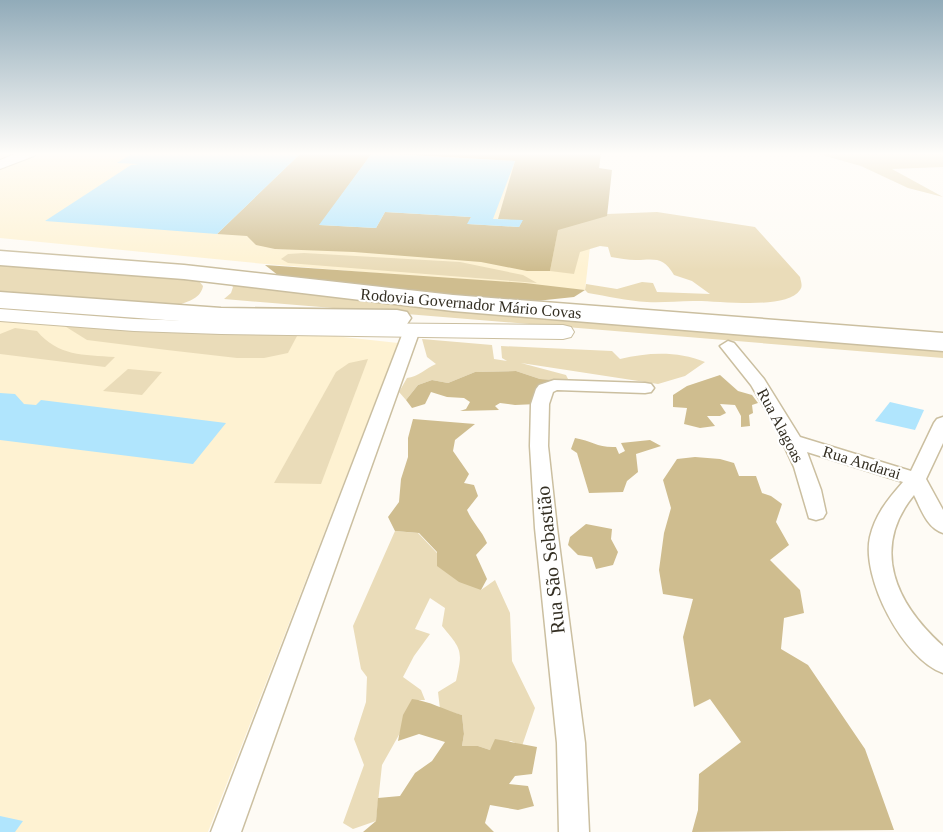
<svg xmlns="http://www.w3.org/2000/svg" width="943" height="832" font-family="'Times New Roman',serif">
  <rect width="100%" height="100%" fill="#fefbf5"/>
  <g fill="#fef2d2">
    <polygon points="0,153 601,153 585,290 265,264 0,238"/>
    <polygon points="0,318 307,333 398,343 208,832 0,832"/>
  </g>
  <g fill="#eadcb9">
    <polygon points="815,153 943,153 943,167 892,169 943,197 908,188 861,166"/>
    <path d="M657,212L755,227L800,277C801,282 803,286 800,290C786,311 716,300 693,301C677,301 662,303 647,302C627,301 607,296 588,293L585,290L586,284L617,289L642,282L653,283L657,292L710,294L692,281L674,275C664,257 656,259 636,260C628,260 619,258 611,257L608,247L600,246L580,252L574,274L550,271L558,229L607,214Z"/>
    <polygon points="304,253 460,262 523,275 537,283 288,263 281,259 288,254"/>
    <path d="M0,262L198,280L203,286C201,298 189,301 179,305L0,291Z"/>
    <polygon points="228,280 943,349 943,358 224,299 231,293 233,287"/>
    <polygon points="63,325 297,336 288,353 264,358 237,358 167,350 87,340"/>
    <path d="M15,328L37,331C58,356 83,355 115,357L105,367L0,354V334Z"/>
    <path d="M422,339L492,345L494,359L507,361L502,358L501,346L612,351L620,359C649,352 678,351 705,362L685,376L658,384L521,363L566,375L569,381L540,379L516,371L475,372L448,383L432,380L418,385L406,400L399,392L407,378C418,377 426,368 436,364L427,357Z"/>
    <polygon points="368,359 321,484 274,483 336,372 349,363"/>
    <polygon points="128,369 162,372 142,395 103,391"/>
    <path d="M395,531L418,533L437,553L481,590L495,580L510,613L512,661L535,708L522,746L511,741L490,750L478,746H462L464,734L462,715L440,709L438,692L456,681C463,650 462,650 442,626L445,608L430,598L415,629L430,634L414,656L403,677L421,690L425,700H412L400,733L382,765L376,821L353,829L343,823L364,765L354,739L366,702L367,677L361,669L353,626Z"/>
  </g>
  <g fill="#cfbd8f">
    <polygon points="301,153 372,153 320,225 376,228 385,212 471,217 468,224 519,227 522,221 498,219 515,161 377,153 601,153 599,168 612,170 607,216 558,230 550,271 527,271 481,262 354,252 275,249 256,245 247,236 217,234"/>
    <polygon points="265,265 525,283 585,290 574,297 536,301 469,297 279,276"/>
    <polygon points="516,371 540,379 569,381 535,392 538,397 537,404 515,405 500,403 495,406 499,410 460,411 466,409 470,402 464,398 447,397 431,392 425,404 412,408 406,400 418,385 432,380 448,383 475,372"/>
    <polygon points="720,375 738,391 752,395 758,403 752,405 753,413 749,415 750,426 741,427 741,416 735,405 720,404 726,413 720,416 707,416 715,426 700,428 684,424 687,408 673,407 673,395 687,386"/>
    <path d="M413,419L475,424L455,440L453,451L469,474L464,483L474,485L478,496L467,510C473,523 482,531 487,543L476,555L487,579L481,590L459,582L437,566V552L419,533L395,531L388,517L399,502L401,479L408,457V438Z"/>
    <path d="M575,438C592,441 598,448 616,447L619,454L625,451L621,443L650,440L661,446L636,454L638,472L627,481L623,492L589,493L577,453L571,449Z"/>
    <polygon points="695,457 720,459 734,463 739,476 756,476 762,493 771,496 782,504 776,522 789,545 770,560 800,590 804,613 784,618 781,649 808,665 865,749 894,830 692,832 698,810 699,774 741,742 710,699 694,707 683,637 693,599 663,594 659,570 664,533 671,508 663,480 677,459"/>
    <polygon points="586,524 612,529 611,539 618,552 613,565 596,569 592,557 578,555 568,545 570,537"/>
    <path d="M412,699C429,701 445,710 462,715L464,734L462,746H478L490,750L495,739L537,747L532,774L515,776L509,784L528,786L534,806L518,810L490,805L485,823L494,832H363L376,821L378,798L400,796L415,773L432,761L445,742L419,734L398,741L403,715Z"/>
  </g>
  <g fill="#b0e5fd">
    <polygon points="133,153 301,153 217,234 45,221 131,165 139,164 117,163"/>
    <polygon points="372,153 515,161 493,219 523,220 519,227 467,224 471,217 385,212 376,228 319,225"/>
    <polygon points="0,393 15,394 24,404 36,405 41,400 226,423 193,464 0,440"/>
    <polygon points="890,402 924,410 915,430 875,421"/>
    <polygon points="0,816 23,821 15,832 0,832"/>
  </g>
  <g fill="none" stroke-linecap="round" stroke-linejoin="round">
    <defs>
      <g id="street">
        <polygon points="412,325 420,330 241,832 211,832 404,330"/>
        <path d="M728,341L734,343L764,379L800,437L911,471L934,423L937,419L943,417V443L926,479L943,510V533C927,528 921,509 914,495C870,549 896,604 943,646V673C903,659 861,578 870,537C875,515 888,499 903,482L807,452L821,490L826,513L823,518L816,520L809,518L794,467L774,424L751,385L720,346Z"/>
        <polygon points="554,380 645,383 651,384 654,388 651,392 645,393 557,390 553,392 549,404 548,446 557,528 585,743 589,832 559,832 557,743 535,528 530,446 531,404 536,389 539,385"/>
      </g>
      <g id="secondary">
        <polygon points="17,153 36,153 34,156 0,169 0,160"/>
        <polygon points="0,309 134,319 221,322 563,325 571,327 574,332 571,337 563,339 221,334 134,331 0,321"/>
      </g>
      <g id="highway">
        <polygon points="0,251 184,265 453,295 943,333 943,351 453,311 184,279 0,265"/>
        <polygon points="0,292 221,308 397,310 407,312 411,318 407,324 397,326 221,324 0,308"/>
      </g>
    </defs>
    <use href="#street" stroke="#cbbfa0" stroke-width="3"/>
    <use href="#secondary" stroke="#cbbfa0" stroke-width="2"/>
    <use href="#highway" stroke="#cbbfa0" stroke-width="3"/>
    <use href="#street" fill="#fff" fill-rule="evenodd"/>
    <use href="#secondary" fill="#fff" fill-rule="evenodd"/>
    <use href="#highway" fill="#fff" fill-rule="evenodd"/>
  </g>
  <linearGradient id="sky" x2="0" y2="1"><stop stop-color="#91abb9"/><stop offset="0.57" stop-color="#fffdfa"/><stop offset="1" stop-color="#fffdfa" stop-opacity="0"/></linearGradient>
  <rect width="943" height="270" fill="url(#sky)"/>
  <g text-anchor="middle" stroke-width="4.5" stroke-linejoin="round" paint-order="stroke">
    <g font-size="16" fill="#332e22" stroke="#fff">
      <text transform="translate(471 303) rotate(5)" y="6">Rodovia Governador Mário Covas</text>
      <text transform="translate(781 425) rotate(62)" y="6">Rua Alagoas</text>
      <text transform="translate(862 462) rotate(17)" y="6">Rua Andarai</text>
    </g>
    <g font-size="20" fill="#332e22" stroke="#fff">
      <text transform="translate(550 560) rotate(-96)" y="7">Rua São Sebastião</text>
    </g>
  </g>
</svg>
